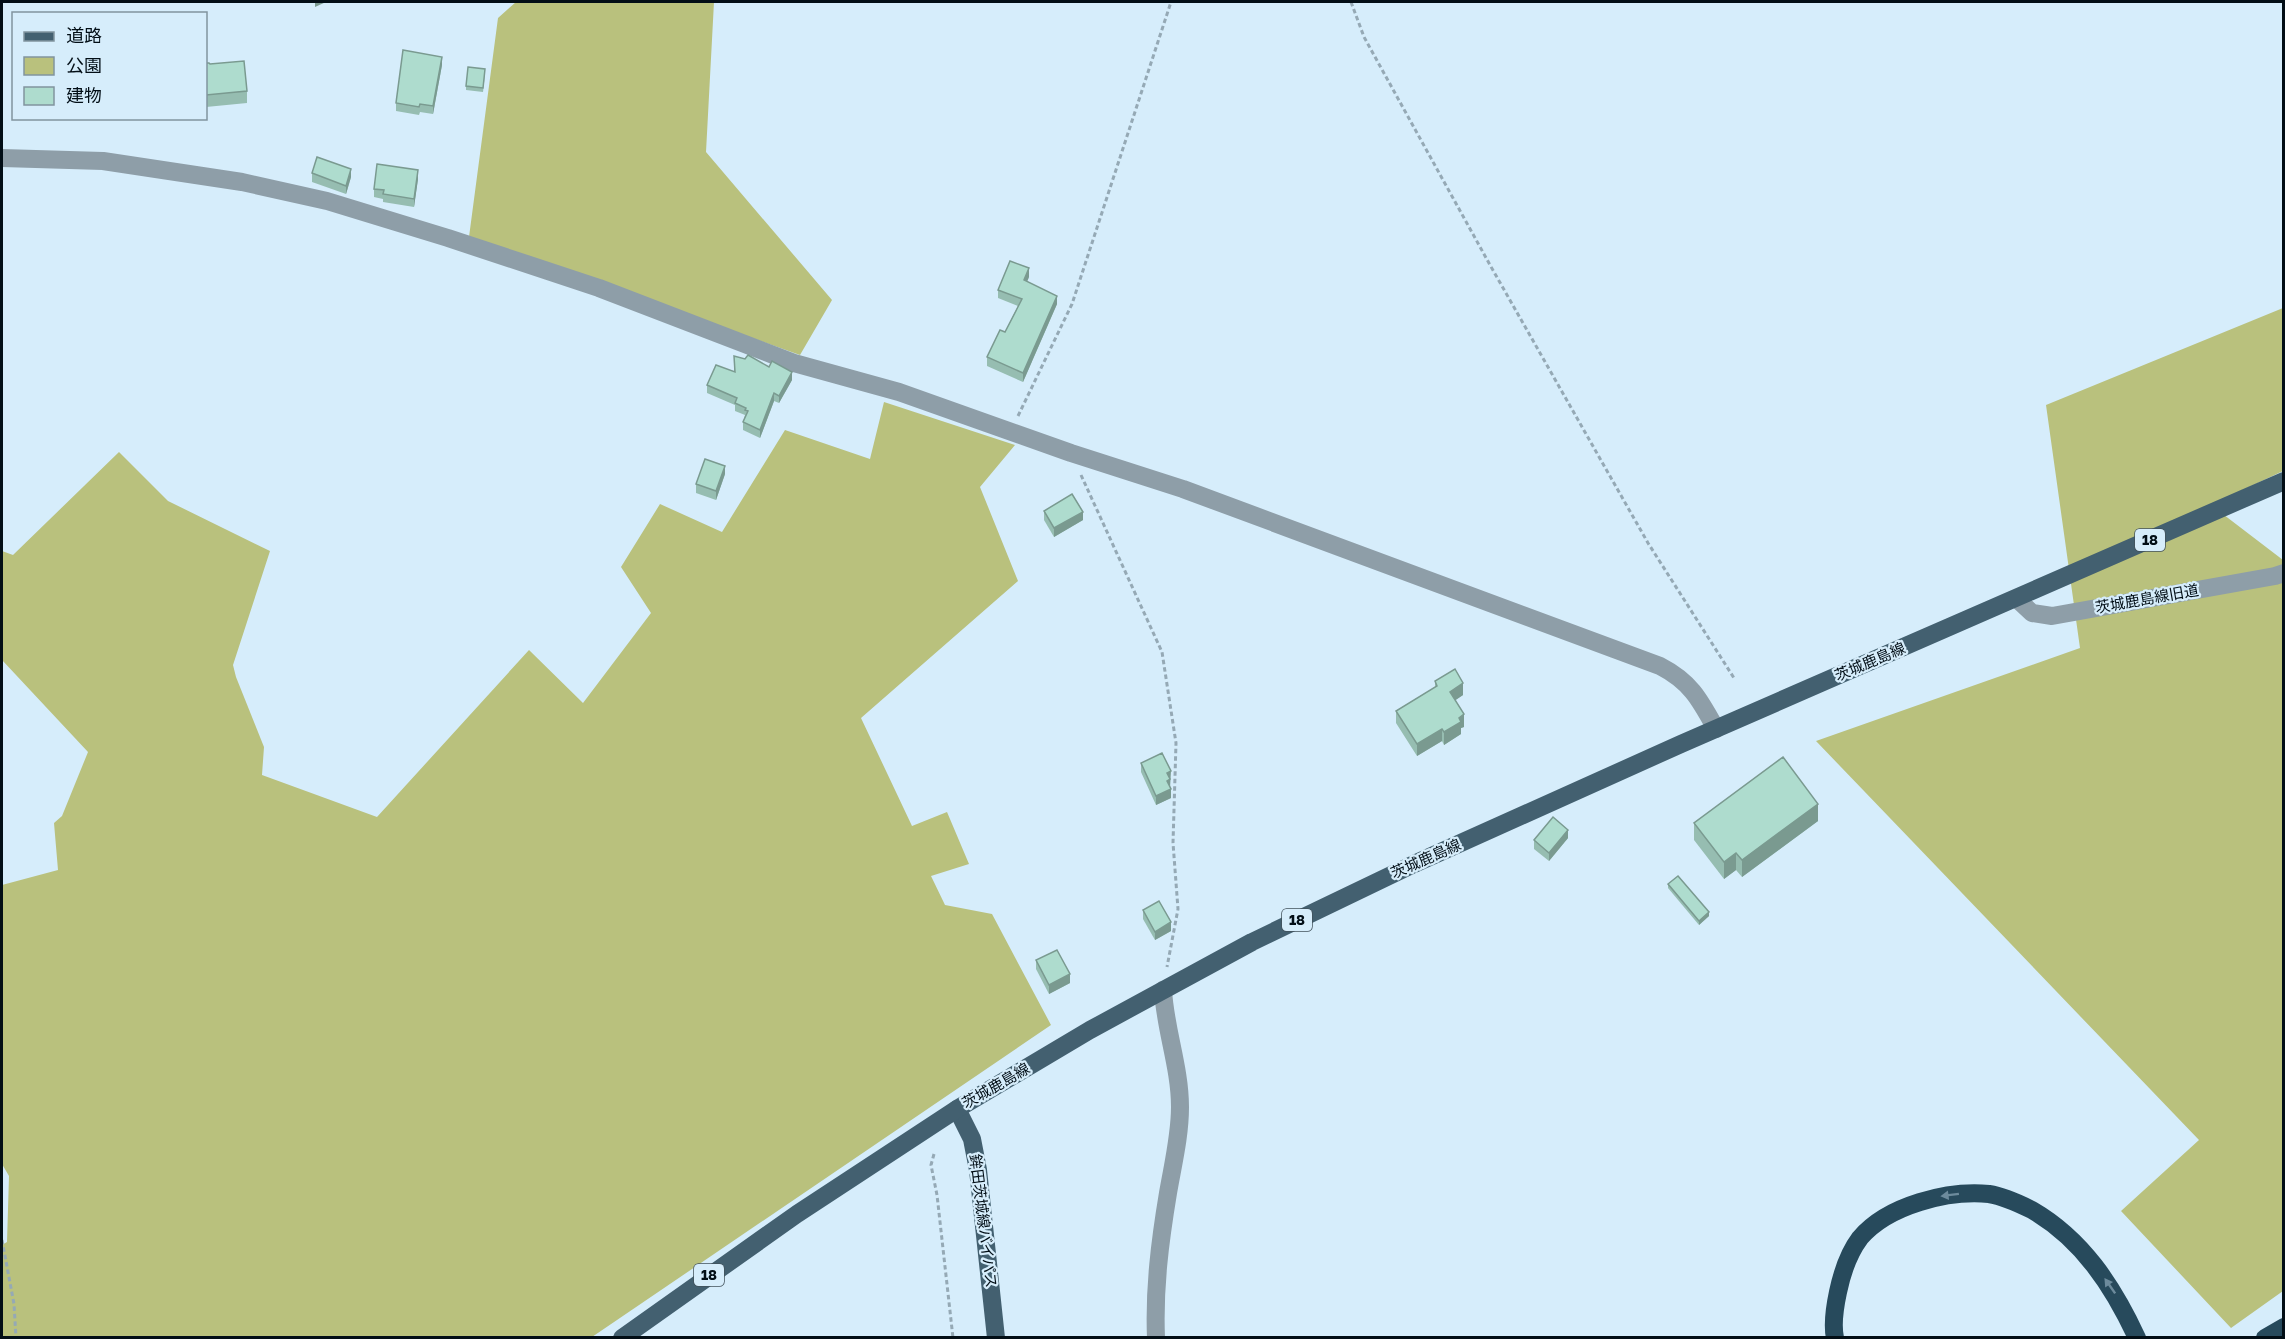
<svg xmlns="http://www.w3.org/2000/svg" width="2285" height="1339" font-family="'Golos Text','Noto Sans JP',sans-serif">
  <rect width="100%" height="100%" fill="#d6edfb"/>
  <g fill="#b9c17d">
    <polygon points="516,2 714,2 706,152 832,300 800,355 469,237 498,18"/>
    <polygon points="2283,308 2283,471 2211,505 2283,560 2283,1291 2231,1328 2121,1211 2199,1140 1816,741 2080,648 2046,405"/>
    <polygon points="884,402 1015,445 980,487 1018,581 861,718 912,826 947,812 969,864 931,876 945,905 992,914 1051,1025 592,1337 2,1337 2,1245 7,1242 9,1176 2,1164 2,885 58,870 54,823 62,816 88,752 2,660 2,551 13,555 119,452 168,501 270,551 233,665 236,677 264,747 262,775 377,817 529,650 583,703 651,613 621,567 660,504 722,532 785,430 870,459"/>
  </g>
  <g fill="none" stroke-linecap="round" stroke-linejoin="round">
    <g stroke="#95a9b5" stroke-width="3" stroke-dasharray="4.5 3" stroke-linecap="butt">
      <polyline points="1351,2 1364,37 1490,265 1648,543 1734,678"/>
      <polyline points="1018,416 1072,304 1171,2"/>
      <polyline points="1081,475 1162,652 1176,743 1173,843 1178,909 1167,967"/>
      <polyline points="934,1154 931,1165 937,1195 953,1338"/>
      <polyline points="2,1240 14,1304 16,1338"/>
    </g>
    <g stroke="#8e9ea8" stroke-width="18">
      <path d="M2,158L103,161L242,182L327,201L448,238L599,288L794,363L899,392L1071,453L1183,489L1660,666C1691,682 1700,700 1716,729"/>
      <polyline points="2017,599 2032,613 2052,616 2275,576 2284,573"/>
      <path d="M1156,1338C1154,1288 1160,1241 1168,1193C1173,1164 1180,1136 1180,1107C1180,1067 1165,1029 1163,990"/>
    </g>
    <g stroke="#436070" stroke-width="18">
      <polyline points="957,1109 972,1139 978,1170 996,1338"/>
      <polyline points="622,1338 797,1214 957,1109 1090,1030 1252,942 1414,864 1681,744 2284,481"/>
    </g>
    <g stroke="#274a5c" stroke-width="18">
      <path d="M1835,1338C1832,1324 1835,1306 1838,1292C1842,1273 1848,1254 1860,1238C1888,1205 1948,1190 1989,1194C2002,1196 2020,1204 2032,1210C2082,1239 2113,1286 2137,1338"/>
      <polyline points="2265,1338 2284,1327"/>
    </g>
  </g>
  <g fill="#96bdb1">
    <polygon points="206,63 210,64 247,91 247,103 206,107"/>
    <polygon points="442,65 433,114 420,112 419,115 396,111 396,103"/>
    <polygon points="485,74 483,92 466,90 466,86"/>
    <polygon points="312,173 351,177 346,194 312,182"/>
    <polygon points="418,179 414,207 383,202 383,199 374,197 374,189"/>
    <polygon points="1029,277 1027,281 1057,304 1023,382 987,366 987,357 1005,332 1018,306 998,298 998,290"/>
    <polygon points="734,356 792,380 779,403 774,401 760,438 743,430 743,422 745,415 735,411 735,405 707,393 707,385 734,372"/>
    <polygon points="725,474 716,500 696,493 696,484"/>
    <polygon points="1044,511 1083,520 1054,537 1044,520"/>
    <polygon points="1435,681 1463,695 1455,700 1464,727 1461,728 1461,734 1444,745 1442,741 1417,756 1396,723 1396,711 1435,687"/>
    <polygon points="1141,763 1171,780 1170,780 1170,787 1171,798 1156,805 1141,772"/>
    <polygon points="1818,821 1742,877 1736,870 1724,879 1694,840 1694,823"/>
    <polygon points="1568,838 1549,861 1534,849 1534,840"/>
    <polygon points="1668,884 1709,916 1699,925 1668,888"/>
    <polygon points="1143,910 1171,931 1155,940 1143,919"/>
    <polygon points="1036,960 1070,983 1049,994 1036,969"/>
  </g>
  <g fill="#7a9a90">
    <polygon points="315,2 326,2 315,7"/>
    <polygon points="442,57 442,65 433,114 433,106"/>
    <polygon points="351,169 351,177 346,194 346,186"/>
    <polygon points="418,170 418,179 414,207 414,199"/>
    <polygon points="1029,268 1029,277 1024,289 1024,280"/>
    <polygon points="1057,296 1057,304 1023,382 1023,373"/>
    <polygon points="792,372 792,380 779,403 779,396"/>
    <polygon points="774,393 774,401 760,438 760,430"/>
    <polygon points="725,466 725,474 716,500 716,491"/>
    <polygon points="1083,512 1083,520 1054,537 1054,528"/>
    <polygon points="1463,683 1463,695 1450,704 1450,692"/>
    <polygon points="1464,714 1464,727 1461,728 1461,734 1444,745 1444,732 1459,718"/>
    <polygon points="1442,729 1442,741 1417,756 1417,744"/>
    <polygon points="1171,771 1170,788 1167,789 1167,773"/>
    <polygon points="1171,789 1171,798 1156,805 1156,796"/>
    <polygon points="1818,804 1818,821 1742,877 1742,860"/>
    <polygon points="1568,830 1568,838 1549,861 1549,853"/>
    <polygon points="1736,853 1736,870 1724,879 1724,862"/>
    <polygon points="1709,912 1709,916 1699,925 1699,921"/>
    <polygon points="1171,922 1171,931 1155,940 1155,932"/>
    <polygon points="1070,974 1070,983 1049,994 1049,985"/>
  </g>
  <g fill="#aedcce" stroke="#7a9a90" stroke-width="1.5">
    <polygon points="403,50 442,57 433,106 420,104 419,107 396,103"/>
    <polygon points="244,61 247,91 206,95 206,63 209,63 210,64"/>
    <polygon points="468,67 485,69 483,88 466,86"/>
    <polygon points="317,157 351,169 346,186 312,173"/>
    <polygon points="377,164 418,170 414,199 383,194 384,190 374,189"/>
    <polygon points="1010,261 1029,268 1024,280 1057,296 1023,373 987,357 1000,330 1005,332 1022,299 998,290"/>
    <polygon points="748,355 769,367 772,361 792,372 779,396 774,393 760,430 743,422 748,411 745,410 746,408 735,403 737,398 707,385 716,365 735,372 734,356 745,359"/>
    <polygon points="705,459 725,466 716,491 696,484"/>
    <polygon points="1072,494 1083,512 1054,528 1044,511"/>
    <polygon points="1455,669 1463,683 1450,692 1464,714 1459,718 1461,722 1444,732 1442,729 1417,744 1396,711 1437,686 1435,681"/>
    <polygon points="1162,753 1171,771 1167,773 1170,779 1167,781 1171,789 1156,796 1141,763"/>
    <polygon points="1783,757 1818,804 1742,860 1736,853 1724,862 1694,823"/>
    <polygon points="1553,817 1568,830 1549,853 1534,840"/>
    <polygon points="1678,876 1709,912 1699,921 1668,884"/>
    <polygon points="1159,901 1171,922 1155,932 1143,910"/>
    <polygon points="1057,950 1070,974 1049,985 1036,960"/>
  </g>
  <defs><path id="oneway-solid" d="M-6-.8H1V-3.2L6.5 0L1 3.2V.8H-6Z" transform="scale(1.5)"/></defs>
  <g fill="#6d8b9c">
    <use href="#oneway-solid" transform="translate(1950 1195) rotate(173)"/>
    <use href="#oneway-solid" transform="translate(2110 1286) rotate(-125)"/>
  </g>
  <g text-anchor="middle" stroke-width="4.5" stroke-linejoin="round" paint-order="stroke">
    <g fill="#d6edfb" stroke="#42515b" stroke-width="1.5">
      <rect x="2135" y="529" width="30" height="22" rx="4.5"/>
      <rect x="1282" y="909" width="30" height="22" rx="4.5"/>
      <rect x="694" y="1264" width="30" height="22" rx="4.5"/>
    </g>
    <g font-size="14" font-weight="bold" fill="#020e16">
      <text x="2150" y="545">18</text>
      <text x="1297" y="925">18</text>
      <text x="709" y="1280">18</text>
    </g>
    <g font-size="15" fill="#020e16" stroke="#d6edfb">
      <text transform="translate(2147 599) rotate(-10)" y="5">茨城鹿島線旧道</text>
      <text transform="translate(1870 662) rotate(-23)" y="5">茨城鹿島線</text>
      <text transform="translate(1426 859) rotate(-24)" y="5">茨城鹿島線</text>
      <text transform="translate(996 1086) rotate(-30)" y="5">茨城鹿島線</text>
      <text transform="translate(983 1221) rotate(83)" y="5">鉾田茨城線バイパス</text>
    </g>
  </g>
  <rect width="2285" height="1339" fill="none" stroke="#020e16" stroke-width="6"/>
  <rect x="12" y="12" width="195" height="108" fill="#d6edfb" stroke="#81949f" stroke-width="1.5"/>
  <rect x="24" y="32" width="30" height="9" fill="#436070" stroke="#81949f" stroke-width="1.5"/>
  <text x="66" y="42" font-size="18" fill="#020e16">道路</text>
  <rect x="24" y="57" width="30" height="18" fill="#b9c17d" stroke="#81949f" stroke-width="1.5"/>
  <text x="66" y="72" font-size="18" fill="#020e16">公園</text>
  <rect x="24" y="87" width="30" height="18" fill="#aedcce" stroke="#81949f" stroke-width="1.5"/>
  <text x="66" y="102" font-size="18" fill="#020e16">建物</text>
</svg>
